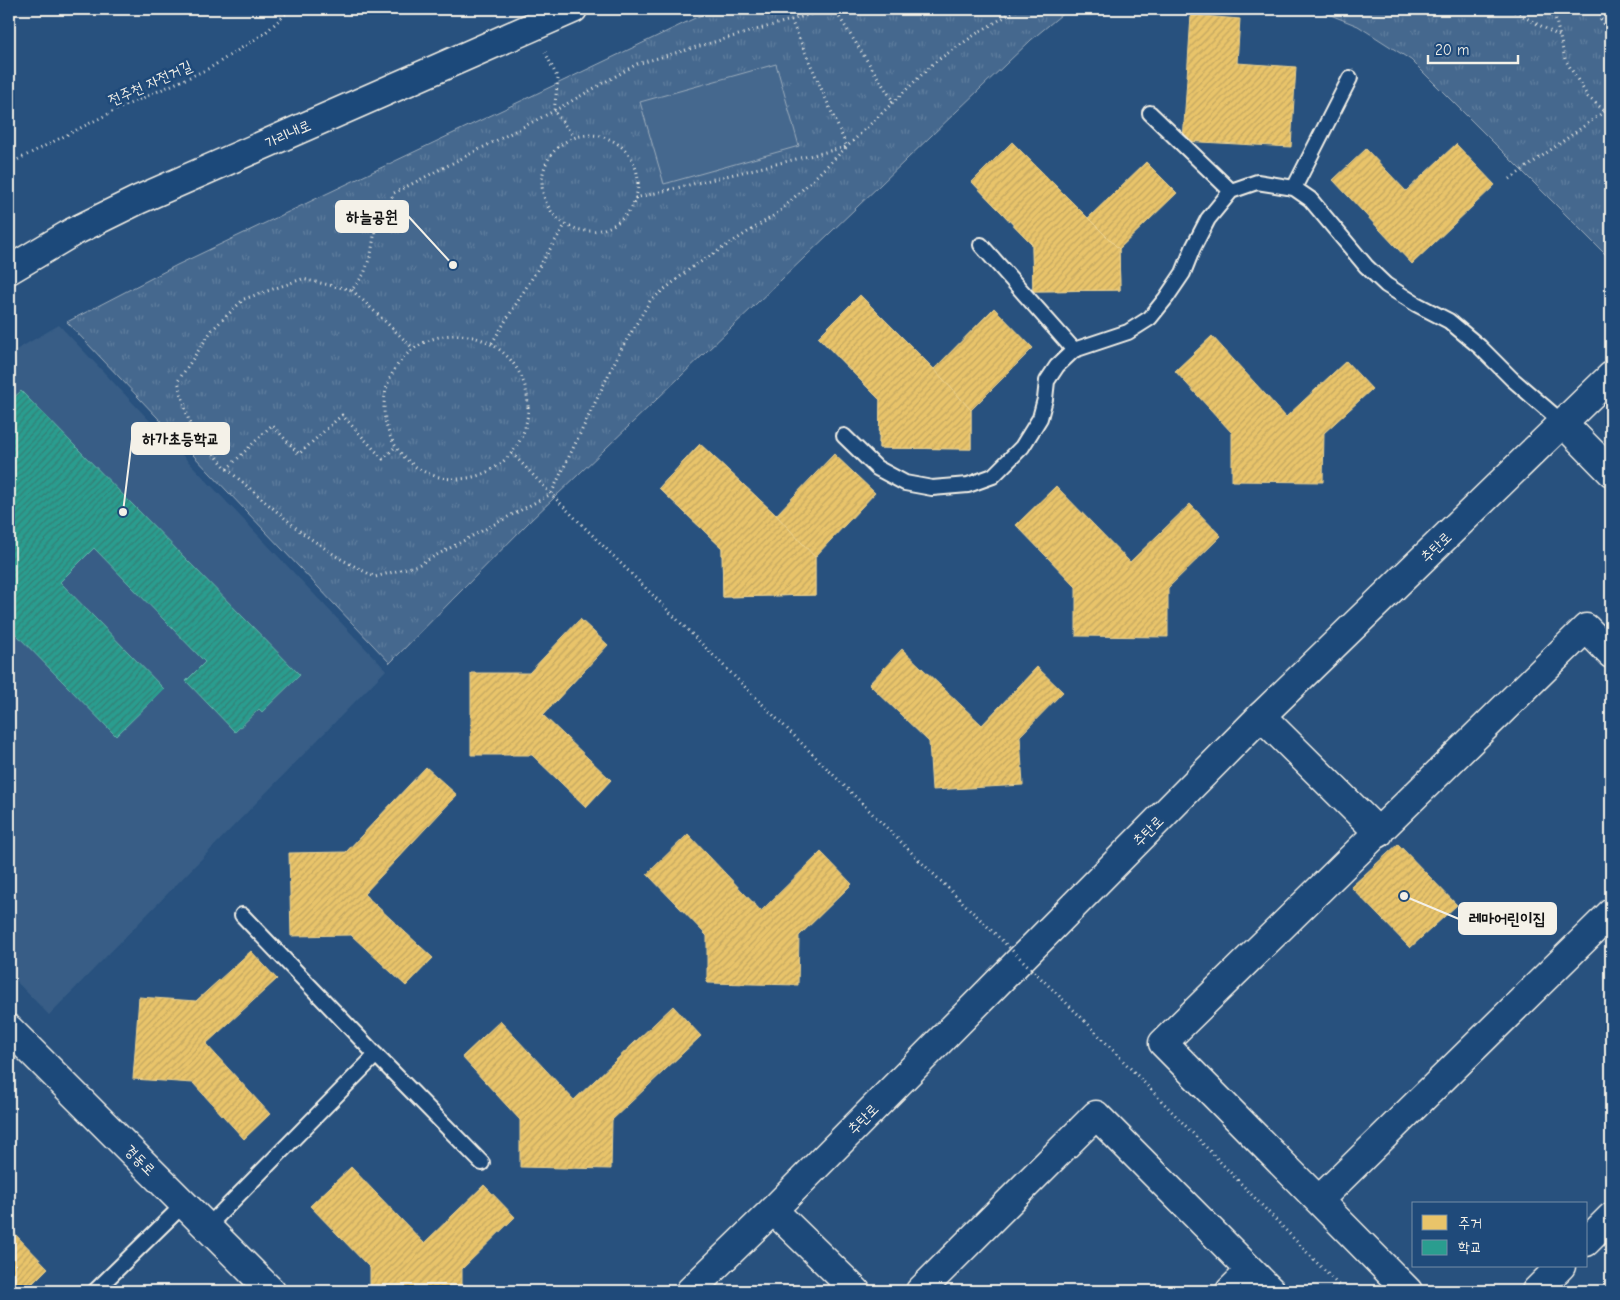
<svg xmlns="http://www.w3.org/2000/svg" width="1620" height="1300" font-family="'Comic Neue','Poor Story',sans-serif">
  <defs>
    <pattern id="grass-tufts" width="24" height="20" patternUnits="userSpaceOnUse" patternTransform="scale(1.25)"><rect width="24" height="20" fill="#45688e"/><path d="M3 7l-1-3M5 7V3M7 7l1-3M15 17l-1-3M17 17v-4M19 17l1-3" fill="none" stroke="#607e9e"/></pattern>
    <pattern id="homes-hatch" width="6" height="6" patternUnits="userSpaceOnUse" patternTransform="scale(1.25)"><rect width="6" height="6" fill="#e9c46a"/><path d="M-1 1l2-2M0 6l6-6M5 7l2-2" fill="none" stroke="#c1a561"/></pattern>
    <pattern id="schools-hatch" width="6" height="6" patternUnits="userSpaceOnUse" patternTransform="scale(1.25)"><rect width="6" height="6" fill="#2a9d8f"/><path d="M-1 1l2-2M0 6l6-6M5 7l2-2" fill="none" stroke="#357f75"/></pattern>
  </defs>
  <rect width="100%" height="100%" fill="#28517e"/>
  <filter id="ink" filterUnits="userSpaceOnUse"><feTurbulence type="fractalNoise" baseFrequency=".02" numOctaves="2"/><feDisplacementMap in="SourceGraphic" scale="10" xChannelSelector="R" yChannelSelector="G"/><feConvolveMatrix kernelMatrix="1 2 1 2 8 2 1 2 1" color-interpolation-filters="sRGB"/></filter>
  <g filter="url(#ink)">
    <polygon fill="#375d86" points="59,325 386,670 49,1015 9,974 9,354"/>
    <g fill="url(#grass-tufts)" stroke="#9cacbb">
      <polygon points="714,9 1077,9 1061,15 1031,40 530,521 390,663 67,322 177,265"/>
      <polygon points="1308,9 1611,9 1611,256 1609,258 1411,60 1358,26 1318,10"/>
    </g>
    <polygon fill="#45688e" stroke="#9cacbb" points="776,64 799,146 664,184 640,102"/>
    <g fill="url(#homes-hatch)" stroke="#ecd290">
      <polygon points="1191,15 1240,19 1237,63 1296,67 1291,147 1183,141"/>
      <polygon points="1012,142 1087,219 1146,162 1177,193 1119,249 1120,290 1033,291 1032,244 972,182"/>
      <polygon points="1012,142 1119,249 1120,290 1033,291 1032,244 972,182"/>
      <polygon points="1456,144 1495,185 1412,264 1333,180 1366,149 1406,191"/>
      <polygon points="860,295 934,369 994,308 1033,348 971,410 971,449 879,448 880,400 818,337"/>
      <polygon points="860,295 934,369 971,410 971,449 879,448 880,400 818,337"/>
      <polygon points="1212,336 1286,417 1346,361 1372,389 1324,433 1323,482 1232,481 1232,433 1175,371"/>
      <polygon points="700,444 776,515 834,454 875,493 815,557 815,595 723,597 722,548 659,488"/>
      <polygon points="700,444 776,515 815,557 815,595 723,597 722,548 659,488"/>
      <polygon points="1056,486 1130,562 1190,504 1221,536 1168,588 1168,637 1076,636 1076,587 1016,525"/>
      <polygon points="580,619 608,645 543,715 611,780 586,807 532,755 471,755 471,673 529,673"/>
      <polygon points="902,649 982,725 1037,667 1063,692 1020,736 1023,785 932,790 929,742 869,684"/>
      <polygon points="426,767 457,795 364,894 433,958 406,986 351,935 291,936 289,853 346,852"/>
      <polygon points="688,834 761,911 821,852 852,884 799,936 798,985 707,983 707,936 647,874"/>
      <polygon points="1398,844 1457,905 1410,948 1351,887"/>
      <polygon points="251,951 277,979 206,1044 270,1114 244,1139 193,1083 133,1079 139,997 196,1001"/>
      <polygon points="673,1006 701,1036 612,1120 611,1169 520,1167 520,1120 462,1057 500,1021 574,1100"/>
      <polygon points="351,1167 424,1243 484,1185 515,1217 462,1269 462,1291 370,1291 370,1268 310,1206"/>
      <polygon points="12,1231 48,1268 25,1291 9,1291 9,1234"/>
    </g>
    <polygon fill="url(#schools-hatch)" stroke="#67b6aa" points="21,391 300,675 262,712 259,709 235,732 186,681 205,662 94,548 60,582 164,689 116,736 10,628 9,630 9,402"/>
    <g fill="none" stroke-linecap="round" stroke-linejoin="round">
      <defs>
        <g id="lane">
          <polyline points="1150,113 1231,191"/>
          <polyline points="1294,188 1350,78"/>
          <polyline points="981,245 1074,350"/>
          <polyline points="844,436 877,468 905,483 932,488 968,485 993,476 1022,447 1040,418 1045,399 1047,381 1057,366 1074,350 1128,332 1150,318 1166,298 1183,273 1193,248 1208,219 1231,191 1257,182 1294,188 1310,199 1366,266 1386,285 1416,304 1449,321 1480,347 1512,379 1563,423"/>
          <polyline points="242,915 376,1055 482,1163"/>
          <polyline points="207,1227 376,1055"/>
          <polyline points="95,1291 184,1204"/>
        </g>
        <g id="street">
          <polyline points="1563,423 1611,472"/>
          <polyline points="1261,716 1379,833"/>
          <polyline points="9,1029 271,1291"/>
          <polyline points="1319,1200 1611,913"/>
          <polyline points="773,1210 856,1291"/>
          <polyline points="1586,1242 1611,1217"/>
          <polyline points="690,1291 773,1210 1261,716 1611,376"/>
          <polyline points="920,1291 1096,1115 1271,1291"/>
          <polyline points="1230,1291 1250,1271"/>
          <polyline points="1408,1291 1163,1043 1586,628 1611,654"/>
          <polyline points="1536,1291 1561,1266"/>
        </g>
        <polyline id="secondary" points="9,270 73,232 138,200 573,9"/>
      </defs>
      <use href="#lane" stroke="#f4f1e8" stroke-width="18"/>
      <use href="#street" stroke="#f4f1e8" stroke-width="31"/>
      <use href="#secondary" stroke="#f4f1e8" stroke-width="31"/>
      <g stroke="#f4f1e8" stroke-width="3" stroke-dasharray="1 4" stroke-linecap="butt">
        <polyline points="834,9 893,101 891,103"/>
        <polyline points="1510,9 1559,36"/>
        <polyline points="1556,9 1555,16 1565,59 1588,97 1611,116"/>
        <polyline points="1600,9 1601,19 1611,40"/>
        <polyline points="791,20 847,147"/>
        <polyline points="545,52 558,79 554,111 574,137"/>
        <circle cx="590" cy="183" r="48"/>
        <polyline points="9,164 118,109 210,68 265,33 291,9"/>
        <polyline points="1510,179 1605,111"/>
        <polyline points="635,198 846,147"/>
        <polyline points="352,290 413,348"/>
        <circle cx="456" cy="407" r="72"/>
        <polyline points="492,343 565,225"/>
        <polyline points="512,453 551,494 418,565 375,577 339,558 301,532 227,469 190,425 178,381 212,330 244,299 302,279 352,290 364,274 371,254 376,225 384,214 394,193 554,111 637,64 829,9"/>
        <polyline points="227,469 272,425 299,454 342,415 383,459 395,447"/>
        <polyline points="919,860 551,494 620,351 650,301 691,268 778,213 935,62 979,32 1018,9"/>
        <polyline points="1085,1021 1344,1291"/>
      </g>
      <use href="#lane" stroke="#1f4a7a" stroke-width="14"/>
      <use href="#street" stroke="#1f4a7a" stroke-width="28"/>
      <use href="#secondary" stroke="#1f4a7a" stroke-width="28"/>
      <polyline stroke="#f4f1e8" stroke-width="3" stroke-dasharray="1 4" stroke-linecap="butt" points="919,860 1085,1021"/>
    </g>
  </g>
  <g text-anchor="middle" stroke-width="5" stroke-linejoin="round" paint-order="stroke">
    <g font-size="15" fill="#f4f1e8" stroke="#1f4a7a">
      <text transform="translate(150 83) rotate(-24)" y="5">전주천 자전거길</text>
      <text transform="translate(288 134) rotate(-24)" y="5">가리내로</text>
      <text transform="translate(1436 547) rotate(-44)" y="5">추탄로</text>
      <text transform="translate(1148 831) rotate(-45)" y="5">추탄로</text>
      <text transform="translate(863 1119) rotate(-45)" y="5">추탄로</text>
      <text transform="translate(140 1160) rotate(45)" y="5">경동로</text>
    </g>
  </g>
  <path fill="none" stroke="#f4f1e8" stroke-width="2" d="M453 265L408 216M123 512L132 439M1404 896L1459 919"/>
  <g fill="#f4f1e8" stroke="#1f4a7a" stroke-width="2">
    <circle cx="453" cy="265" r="5"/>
    <circle cx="123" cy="512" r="5"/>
    <circle cx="1404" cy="896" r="5"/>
  </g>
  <g fill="#f4f1e8" stroke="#f4f1e8" stroke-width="2">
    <rect x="336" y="201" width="72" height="31" rx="5"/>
    <rect x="132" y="423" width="97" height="31" rx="5"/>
    <rect x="1459" y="903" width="97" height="31" rx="5"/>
  </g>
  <g font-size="16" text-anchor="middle" font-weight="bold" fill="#111">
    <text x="372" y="222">하늘공원</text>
    <text x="181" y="444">하가초등학교</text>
    <text x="1507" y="924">레마어린이집</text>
  </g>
  <rect width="1620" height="1300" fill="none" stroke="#1f4a7a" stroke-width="30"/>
  <rect x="15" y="15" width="1590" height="1270" fill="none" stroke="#f4f1e8" stroke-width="2" filter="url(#ink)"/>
  <rect x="1412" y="1202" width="175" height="65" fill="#1f4a7a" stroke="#748da6"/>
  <rect x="1422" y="1215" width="25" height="15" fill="#e9c46a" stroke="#748da6"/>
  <text x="1458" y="1228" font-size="15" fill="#f4f1e8">주거</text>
  <rect x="1422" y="1240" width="25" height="15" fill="#2a9d8f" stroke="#748da6"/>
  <text x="1458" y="1252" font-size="15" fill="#f4f1e8">학교</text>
  <path d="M1428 55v8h90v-8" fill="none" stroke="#f4f1e8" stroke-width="2.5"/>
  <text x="1435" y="55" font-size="15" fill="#f4f1e8" stroke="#1f4a7a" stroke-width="4" paint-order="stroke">20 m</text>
</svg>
